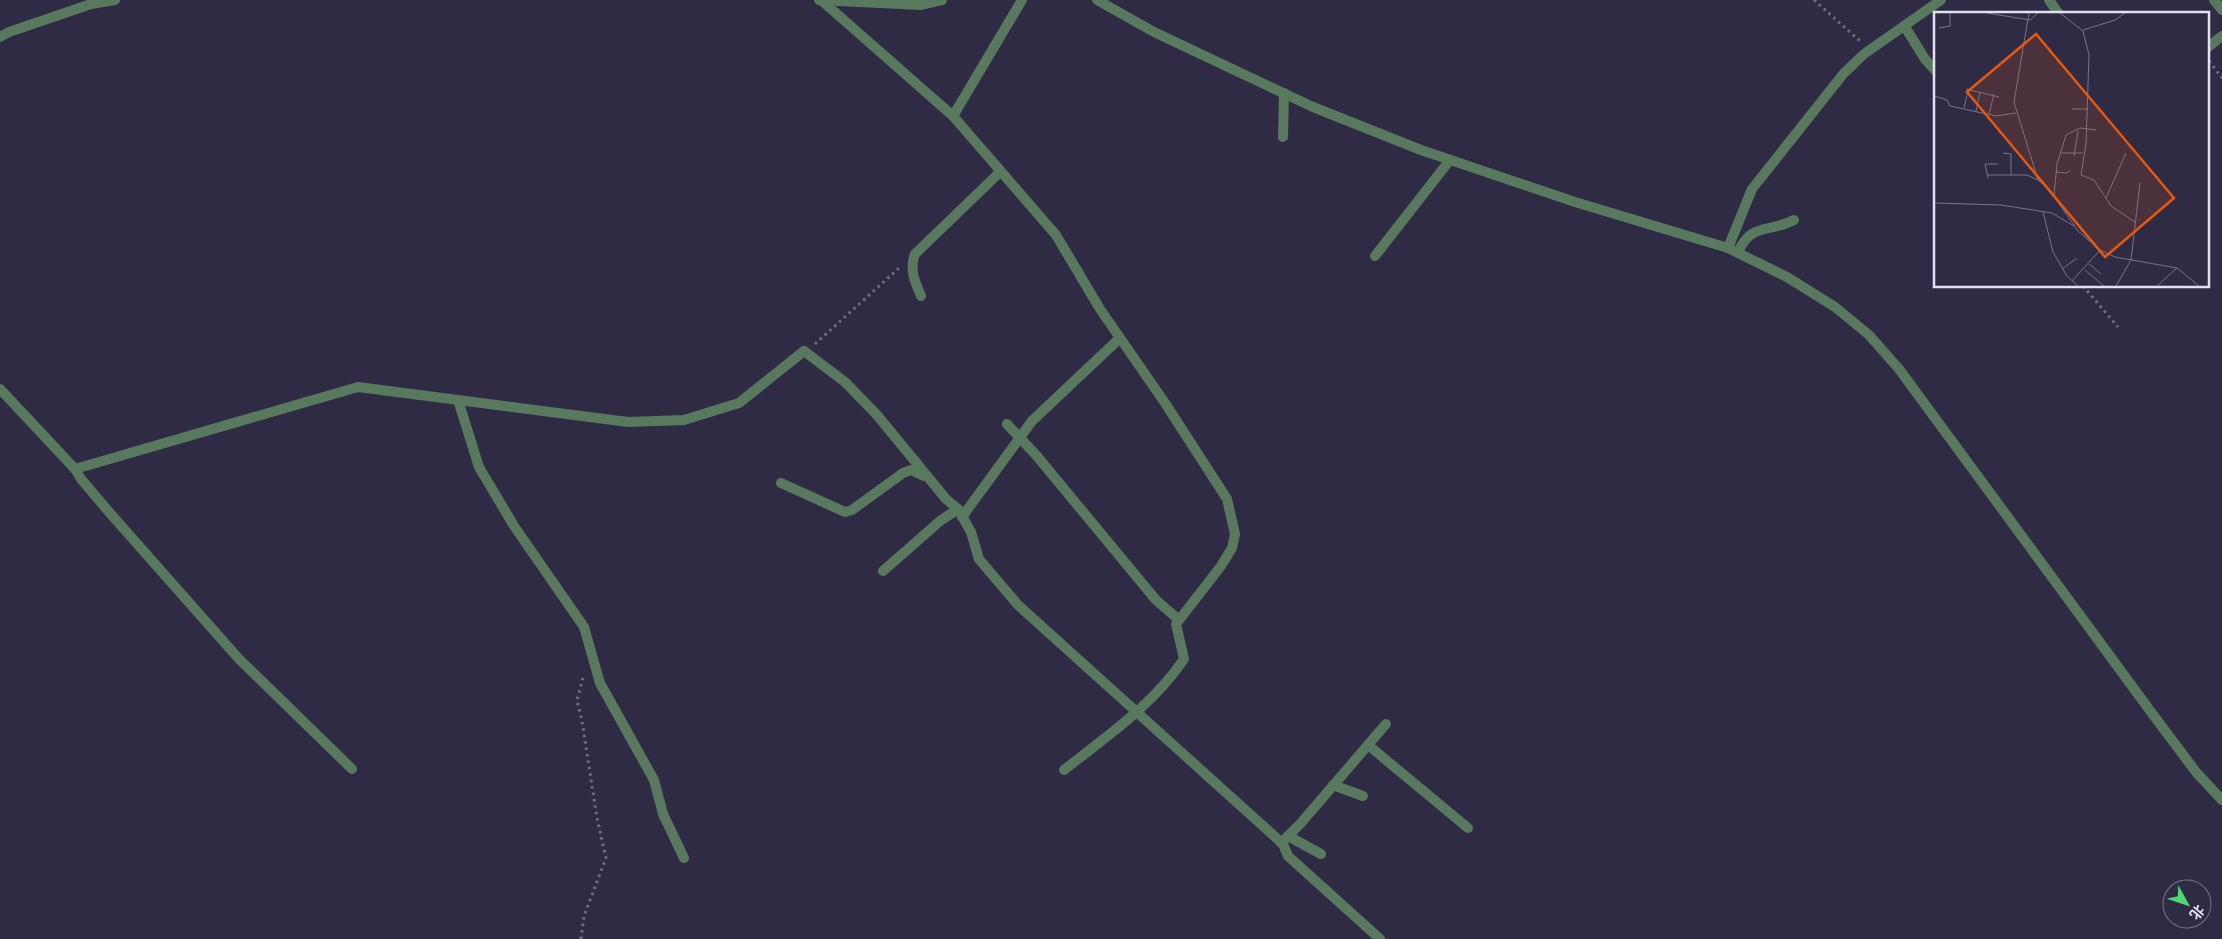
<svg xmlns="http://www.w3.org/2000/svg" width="2222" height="939" font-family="Arial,'Noto Sans SC',sans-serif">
  <rect width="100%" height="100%" fill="#2f2b45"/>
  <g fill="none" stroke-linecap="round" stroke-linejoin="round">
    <g stroke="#706d84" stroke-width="3" stroke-dasharray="2.5 4" stroke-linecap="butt">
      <polyline points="1814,0 1860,41"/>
      <polyline points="2209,61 2222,78"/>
      <polyline points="2083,286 2118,327"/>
      <polyline points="815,344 899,268"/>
      <polyline points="581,939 584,916 606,858 597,818 582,721 577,700 583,678"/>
    </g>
    <g stroke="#59795e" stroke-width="10">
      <polyline points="819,0 920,5 942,0"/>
      <path d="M821,0L953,116L1056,235L1100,309L1165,403L1227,499L1235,534L1232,548L1221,566L1176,624L1184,659C1153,705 1107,736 1064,770"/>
      <polyline points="1097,0 1154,32 1313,107 1421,150 1575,202 1728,248 1787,277 1835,307 1869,335 1899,369 2154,716 2196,772 2222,800"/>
      <polyline points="2049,0 2059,14"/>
      <polyline points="2214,0 2222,10"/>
      <polyline points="1905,27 1925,59 1936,71"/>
      <polyline points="0,37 9,32 91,4 115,0"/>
      <polyline points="2208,47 2222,36"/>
      <polyline points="953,116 1022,0"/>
      <polyline points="1283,137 1284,93"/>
      <polyline points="1728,248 1752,189 1844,73 1864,54 1941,0"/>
      <path d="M1738,253C1750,222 1770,233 1794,220"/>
      <polyline points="1375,256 1450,160"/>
      <path d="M921,296C915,282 909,269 915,254L1000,172"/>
      <polyline points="0,389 75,469 81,479 109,512 239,659 352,769"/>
      <polyline points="458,400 479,467 514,526 584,627 600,683 654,780 663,814 684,858"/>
      <polyline points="1007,424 1036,455 1156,600 1178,619"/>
      <polyline points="75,469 358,387 628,422 684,420 739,403 804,351 845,382 877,415 946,499 958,509 971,532 979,559 1018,605 1283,844 1288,856 1380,939"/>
      <polyline points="781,483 845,512 852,510 903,473 911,470 924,476"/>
      <polyline points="962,517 1032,421 1120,338"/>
      <polyline points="883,571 940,521 958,509"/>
      <polyline points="1368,745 1468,828"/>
      <polyline points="1333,785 1363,796"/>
      <polyline points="1288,836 1321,854"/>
      <polyline points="1281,843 1301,823 1386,724"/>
    </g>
  </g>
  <g transform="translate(1934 12)">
    <rect width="275" height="275" fill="#2f2b45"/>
    <path fill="none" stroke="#77748b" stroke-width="1" d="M53,1L96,8L104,1M95,1L80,90L104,168L114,176L144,219L166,238L181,245L243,256L265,274M126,1L149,19L155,43L152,132L147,163L160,168L177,194L201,210M5,16L16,14V1M149,18L181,8L191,1M32,77L65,85M0,84L13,88L16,94L62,104L82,101M30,96L34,78M138,97H154M42,99L46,80M55,102L60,82M69,141L77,142V163M126,141H149M140,144L144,119M122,160L133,161L136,158M54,163H93L104,168M54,166L51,152H64M120,183L123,152L132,123L146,116L162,118M172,186L192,141M0,191L67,193L118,201L140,214M109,200L119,240L133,264L144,274M155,252L167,262M128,257L143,246M151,258L170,274M138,269L166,238M182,274L197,248L206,171M223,274L243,256"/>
    <path fill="#e8590c" fill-opacity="0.15" stroke="#e8590c" stroke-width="2.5" d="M102,22L240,186L171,245L33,80Z"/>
    <rect width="275" height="275" fill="none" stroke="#e3e2f3" stroke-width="2.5"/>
  </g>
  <g transform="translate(2187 904) rotate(130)"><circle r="24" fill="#2f2b45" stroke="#77748b"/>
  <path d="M0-4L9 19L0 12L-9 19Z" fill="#51d674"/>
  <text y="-8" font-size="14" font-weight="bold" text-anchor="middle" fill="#e3e2f3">北</text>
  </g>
</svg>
